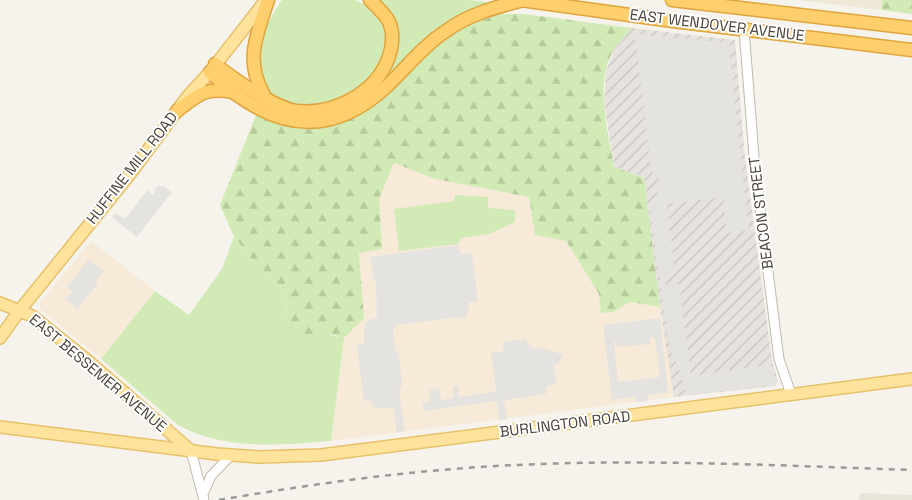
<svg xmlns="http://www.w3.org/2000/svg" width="912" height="500" font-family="'Space Grotesk',sans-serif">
  <defs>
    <pattern id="industrial-furrows" width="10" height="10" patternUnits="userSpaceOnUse" patternTransform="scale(1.25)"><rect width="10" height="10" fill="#e6e2dd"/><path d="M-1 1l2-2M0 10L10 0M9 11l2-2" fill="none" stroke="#c7c3be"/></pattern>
    <pattern id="forest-firs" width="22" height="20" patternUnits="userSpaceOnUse" patternTransform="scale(1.25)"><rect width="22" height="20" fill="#d2eab5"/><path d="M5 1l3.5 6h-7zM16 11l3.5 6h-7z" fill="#b6ca9c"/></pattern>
  </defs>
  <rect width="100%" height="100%" fill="#f6f3ec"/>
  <polygon fill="#eae5da" points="860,493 912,495 912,500 859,500"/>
  <g fill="#f7ead8">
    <polygon points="394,163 435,179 529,197 535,235 566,241 599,294 601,313 613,312 630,302 660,307 674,397 331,441 344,338 364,318 359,252 382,249 379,199"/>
    <polygon points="91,241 155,291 101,359 40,309 40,303"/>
  </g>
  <polygon fill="url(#industrial-furrows)" points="632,28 735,40 745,158 772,360 778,381 775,386 674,397 660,307 644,178 614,167 604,102 606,71 614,49"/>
  <polygon fill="#efe8d6" points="797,0 882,0 881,10"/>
  <g fill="#d2eab5">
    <path d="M282,0C300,0 318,0 336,0C341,0 349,0 355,0C364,3 376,13 381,21C389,35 389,46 381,60C375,73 366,83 354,91C330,107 276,113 262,81C251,54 266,22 282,0Z"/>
    <path d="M378,0H468L487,2L486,6C445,16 417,50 387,78L385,76C409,40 400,32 378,0Z"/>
    <polygon points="455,195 488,197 488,208 515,210 515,222 489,234 461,238 458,244 399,251 394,209 454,201"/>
    <path d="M234,237L267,277L286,292L287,325L344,338L331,441C280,445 225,451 178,425L101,359L155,291L189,315L222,269Z"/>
  </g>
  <g fill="url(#forest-firs)">
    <polygon points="882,0 912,0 912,14 881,10"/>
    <path d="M498,14H523L632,28C626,35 619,42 614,49C594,82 608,131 614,167L644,178L660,307L630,302L613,312L601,313L599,294L566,241L535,235L529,197L435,179L394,163L379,199L382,249L359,253L364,318L344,338L331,334L315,344L293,334L287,325L286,292L267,277L234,237L220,205L256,115C277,126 298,130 322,127C381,119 410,63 456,31C468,23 484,19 498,14Z"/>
  </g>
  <g fill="#e5e3e0" fill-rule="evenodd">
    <polygon points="635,34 729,43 741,161 749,230 727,233 723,197 667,204 675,272 664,274 666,285 679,284 691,376 771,365 776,381 774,385 686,395 680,372 672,354 667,333 650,206 660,188 659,179 651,170"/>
    <polygon points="157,186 164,186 172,192 137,237 112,217 115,213 123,218 126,218 147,190 153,195"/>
    <polygon points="459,245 460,254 472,253 478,302 470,302 468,304 469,309 465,318 459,317 398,325 393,329 395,349 399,355 402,384 399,391 405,431 397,432 393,408 377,408 373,406 371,400 364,401 357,344 364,343 364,327 368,320 376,318 377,316 376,281 373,278 370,257"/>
    <polygon points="88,260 104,271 96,280 98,283 79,307 79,310 64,298 71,295 72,291 67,287"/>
    <path d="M660,318L668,393L648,395L647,401L636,402L635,398L633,397L612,400L603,325ZM650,337L655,338L660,377L618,382L614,341L617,342V347L650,344Z"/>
    <polygon points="527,339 527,343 532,348 546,349 563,355 559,363 554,365 556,384 547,386 546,394 505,400 504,402 507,419 499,420 497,403 495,401 424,411 422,403 429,402 430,400 429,390 439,388 441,399 443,400 454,398 453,386 458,386 459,396 461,397 495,392 496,390 491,352 502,352 504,348 503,342"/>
  </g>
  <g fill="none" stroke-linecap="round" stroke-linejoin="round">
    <defs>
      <g id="minor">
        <polyline points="744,29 755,169 779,359 791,394"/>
        <polyline points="191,451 204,500"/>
        <polyline points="203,494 211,476 231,455"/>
      </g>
      <g id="major">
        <polyline points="0,303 32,316 87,360 191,451"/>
        <polyline points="0,338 20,310 130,174 188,96 210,72 266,0"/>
        <polyline points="0,427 217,454 259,457 321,455 912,379"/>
      </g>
      <g id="highway">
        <polyline points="521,0 673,21 912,50"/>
        <polyline points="672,0 912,28"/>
        <path d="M215,64C232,78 276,109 297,111C337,115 382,90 391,49C393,39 393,29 388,20C383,12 376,6 370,0"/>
        <path d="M210,72C266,126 325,144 387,86C406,68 424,45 446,31C469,14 496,7 524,0"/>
        <path d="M264,95C244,60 257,35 268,0"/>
        <path d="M177,111C199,94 205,87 233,92"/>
      </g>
    </defs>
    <use href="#minor" stroke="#c2bbae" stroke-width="11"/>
    <use href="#major" stroke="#e6c16a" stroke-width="14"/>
    <use href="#highway" stroke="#e0a43c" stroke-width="15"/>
    <use href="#minor" stroke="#fff" stroke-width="9"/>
    <use href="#major" stroke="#ffe39c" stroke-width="11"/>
    <use href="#highway" stroke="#ffcf6e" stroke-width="12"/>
    <path stroke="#9a9a9a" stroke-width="2.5" stroke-dasharray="6 6" stroke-linecap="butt" d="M219,500C301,486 383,474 466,468C614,457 764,465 912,470"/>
  </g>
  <g text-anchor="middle" stroke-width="4" stroke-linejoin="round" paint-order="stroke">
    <g font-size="15" fill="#4b4439" stroke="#fff">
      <text transform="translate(717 25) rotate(7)" y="5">EAST WENDOVER AVENUE</text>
      <text transform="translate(132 168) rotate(-52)" y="5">HUFFINE MILL ROAD</text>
      <text transform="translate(761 213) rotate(-97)" y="5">BEACON STREET</text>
      <text transform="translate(98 373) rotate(40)" y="5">EAST BESSEMER AVENUE</text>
      <text transform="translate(565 424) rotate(-7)" y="5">BURLINGTON ROAD</text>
    </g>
  </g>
</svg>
